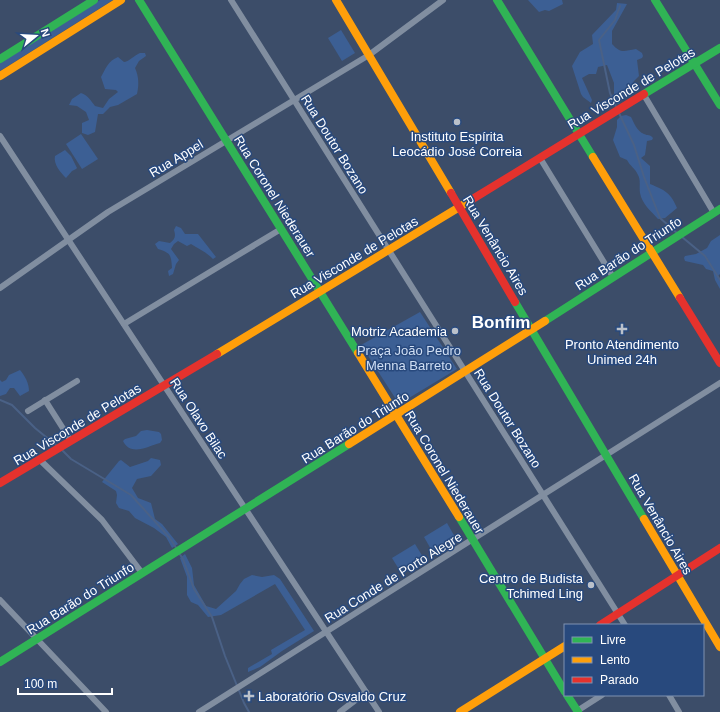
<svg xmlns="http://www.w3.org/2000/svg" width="720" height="712" font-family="Helvetica,sans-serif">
  <rect width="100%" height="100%" fill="#3c4d69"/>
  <g fill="#3c5f94">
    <polygon points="100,0 113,0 0,71 0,63"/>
    <polygon points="528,0 562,0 563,4 549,11 545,10 539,12"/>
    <path d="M617,3L627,4L612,31V44C621,54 624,51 636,49L642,53L643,56L642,58L637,60L639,76L634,81L619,104L611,102L608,98L614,94V83L607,65L598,67L596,74H589L582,78L592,100L591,103L583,97L581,94L572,66L580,52L593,44L592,35L616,10Z"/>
    <polygon points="341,30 355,53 342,61 328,38"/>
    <path d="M140,53H145L146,56L139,61L135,68C139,77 139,85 137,94L118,105L110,107L103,114H98L95,132L88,135L82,133V123L89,120L86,112L77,106L69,105L72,99L81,93C88,95 91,101 95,106L103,108L109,99L118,92L116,90L105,89L101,77C106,68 108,61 118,57L124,62C128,62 135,55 140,53Z"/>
    <path d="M626,115L631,117C634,123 637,131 644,134C648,136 650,134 653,138L652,140L647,141L645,155L641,158L650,166V184C665,190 671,193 677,208L665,218L658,219C651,211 642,204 640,193C639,187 641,180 638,175C635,168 630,166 627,160L620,157L613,140L617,127V120L621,116Z"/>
    <polygon points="81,134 98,159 82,169 66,144"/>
    <path d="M65,150L71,156L77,168L76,169L72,171L66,178C61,173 53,164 55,156Z"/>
    <path d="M176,226L181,228L185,234H198L216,257L213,259C206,252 199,249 191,244L187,246L178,241L174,244L171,249L179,260L176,264L173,274L169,276L168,271L172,268C171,255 171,253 158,249L155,244L159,241L170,243C175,239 176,236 174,230Z"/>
    <polygon points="720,235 720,274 718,276 720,281 720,289 715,280 713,271 706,269 703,265 685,261 684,258 685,256 696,254 707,248 711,241"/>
    <polygon points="420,312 457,369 399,404 361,345"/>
    <path d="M20,370C25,376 29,383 29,391L20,396L14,388H10L6,394L0,396V380L2,382L6,380L9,375Z"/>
    <path d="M147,430L159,432L161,434L162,440L160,443C148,446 131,457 123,441L125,439L136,436L141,431Z"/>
    <polygon points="151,458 160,460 161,465 151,476 137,479 132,488 138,498 151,503 155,519 162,524 178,544 172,548 166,537 154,528 135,518 129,511 119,508 116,503 117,495 116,491 102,482 119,461 121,460 130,467 148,461"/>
    <polygon points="447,523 455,537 432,551 424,537"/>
    <polygon points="415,544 423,557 400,571 392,558"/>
    <polygon points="185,554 192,568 194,585 206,606 216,609 236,591 240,584 244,579 252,575 262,577 274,575 280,579 314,631 282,651 260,667 248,672 248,668 272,654 271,650 305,630 275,584 221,615 208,617 198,605 191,602 187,595 187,577 180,558"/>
  </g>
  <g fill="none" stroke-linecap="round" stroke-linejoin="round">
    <g stroke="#4a6186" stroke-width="2">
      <polyline points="617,109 610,93 599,40 615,20 620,6"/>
      <polyline points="619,113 634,145 644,177 660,218 678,234"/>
      <polyline points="682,237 705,256 720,280"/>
      <polyline points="0,400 12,405 35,428 57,446"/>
      <polyline points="62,450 71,459 131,495 169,537 177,549"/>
      <polyline points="179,553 183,559 194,589 212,617 225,656 244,703 249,712"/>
    </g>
    <g stroke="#818ea0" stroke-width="6">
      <polyline points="231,0 625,625"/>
      <polyline points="644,95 714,213"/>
      <polyline points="0,136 379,712"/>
      <polyline points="540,158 613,277"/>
      <polyline points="0,288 108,212 369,55 443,0"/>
      <polyline points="124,324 281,229"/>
      <polyline points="45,400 71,441"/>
      <polyline points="28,411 77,381"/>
      <polyline points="40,460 102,520 142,573"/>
      <polyline points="0,600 106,712"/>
      <polyline points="669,695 679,712"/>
      <polyline points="577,711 602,695"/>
      <polyline points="199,712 720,383"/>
      <polyline points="340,712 366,692"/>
    </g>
    <g stroke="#30b455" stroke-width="8">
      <polyline points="139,0 358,353"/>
      <polyline points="497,0 593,157"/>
      <polyline points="655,0 720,105"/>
      <polyline points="0,59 94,0"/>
      <polyline points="644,94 720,48"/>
      <polyline points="515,302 644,519"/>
      <polyline points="545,321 720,209"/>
      <polyline points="459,517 565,692"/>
      <polyline points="0,662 349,444"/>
      <polyline points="567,695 578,712"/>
    </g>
    <g stroke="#ff9f0a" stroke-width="8">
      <polyline points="336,0 451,193"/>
      <polyline points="0,76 121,0"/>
      <polyline points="593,157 680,298"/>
      <polyline points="358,353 459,517"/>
      <polyline points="217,354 471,200"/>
      <polyline points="349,444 545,321"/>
      <polyline points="644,519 720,647"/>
      <polyline points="460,712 565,646"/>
    </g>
    <g stroke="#e5322d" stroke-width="8">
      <polyline points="451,193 515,302"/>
      <polyline points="471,200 644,94"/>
      <polyline points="680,298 720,363"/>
      <polyline points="0,483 217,354"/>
      <polyline points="600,625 720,548"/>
    </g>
  </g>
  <g fill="#bbc1ca" stroke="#28497d" stroke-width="1.5">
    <circle cx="457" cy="122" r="4"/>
    <path d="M620 323h4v4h4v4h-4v4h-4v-4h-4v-4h4z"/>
    <circle cx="455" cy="331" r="4"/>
    <circle cx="591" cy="585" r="4"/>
    <path d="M247 690h4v4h4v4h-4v4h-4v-4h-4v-4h4z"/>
  </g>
  <g text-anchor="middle" stroke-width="3" stroke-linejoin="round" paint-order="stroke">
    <g font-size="13" fill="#fff" stroke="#28497d">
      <text transform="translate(631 88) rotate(-31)" y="5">Rua Visconde de Pelotas</text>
      <text transform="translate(335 144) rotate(58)" y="5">Rua Doutor Bozano</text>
      <text transform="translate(176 158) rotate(-31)" y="5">Rua Appel</text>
      <text transform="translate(275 196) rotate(58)" y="5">Rua Coronel Niederauer</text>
      <text transform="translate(496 245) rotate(59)" y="5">Rua Venâncio Aires</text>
      <text transform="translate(628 253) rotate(-33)" y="5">Rua Barão do Triunfo</text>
      <text transform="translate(354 257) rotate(-31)" y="5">Rua Visconde de Pelotas</text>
      <text transform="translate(199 418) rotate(57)" y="5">Rua Olavo Bilac</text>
      <text transform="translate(508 418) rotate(58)" y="5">Rua Doutor Bozano</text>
      <text transform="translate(77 424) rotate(-31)" y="5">Rua Visconde de Pelotas</text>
      <text transform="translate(355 427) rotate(-32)" y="5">Rua Barão do Triunfo</text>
      <text transform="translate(445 472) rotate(59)" y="5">Rua Coronel Niederauer</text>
      <text transform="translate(661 524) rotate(60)" y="5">Rua Venâncio Aires</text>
      <text transform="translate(393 577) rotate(-32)" y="5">Rua Conde de Porto Alegre</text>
      <text transform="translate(80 598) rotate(-32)" y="5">Rua Barão do Triunfo</text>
    </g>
    <g font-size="13" fill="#fff" stroke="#28497d">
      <text x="457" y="141">Instituto Espírita<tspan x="457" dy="15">Leocádio José Correia</tspan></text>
      <text x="447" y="336" text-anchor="end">Motriz Academia</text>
      <text x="622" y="349">Pronto Atendimento<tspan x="622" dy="15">Unimed 24h</tspan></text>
      <text x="583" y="583" text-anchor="end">Centro de Budista<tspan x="583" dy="15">Tchimed Ling</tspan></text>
      <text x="258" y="701" text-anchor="start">Laboratório Osvaldo Cruz</text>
    </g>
    <g font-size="13" fill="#d0dff4" stroke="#28497d">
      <text x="409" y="355">Praça João Pedro<tspan x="409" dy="15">Menna Barreto</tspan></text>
    </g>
    <g font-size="17" font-weight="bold" fill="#fff" stroke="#28497d">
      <text x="501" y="328">Bonfim</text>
    </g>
  </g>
  <rect x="564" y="624" width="140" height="72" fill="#28497d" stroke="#7e92b1"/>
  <rect x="572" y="637" width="20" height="6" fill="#30b455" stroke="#7e92b1"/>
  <text x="600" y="644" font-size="12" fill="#ffffff">Livre</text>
  <rect x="572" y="657" width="20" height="6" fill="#ff9f0a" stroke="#7e92b1"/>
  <text x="600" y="664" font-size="12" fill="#ffffff">Lento</text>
  <rect x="572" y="677" width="20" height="6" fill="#e5322d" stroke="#7e92b1"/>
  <text x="600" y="684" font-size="12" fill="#ffffff">Parado</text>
  <g transform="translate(36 36) rotate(72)" stroke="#28497d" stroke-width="3" paint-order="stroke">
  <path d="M0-3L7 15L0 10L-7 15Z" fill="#ffffff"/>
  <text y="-6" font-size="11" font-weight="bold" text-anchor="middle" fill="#ffffff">N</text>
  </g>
  <path d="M18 688v6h94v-6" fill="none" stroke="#ffffff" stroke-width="2"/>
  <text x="24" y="688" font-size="12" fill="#ffffff" stroke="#28497d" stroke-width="3" paint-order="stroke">100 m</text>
</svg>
